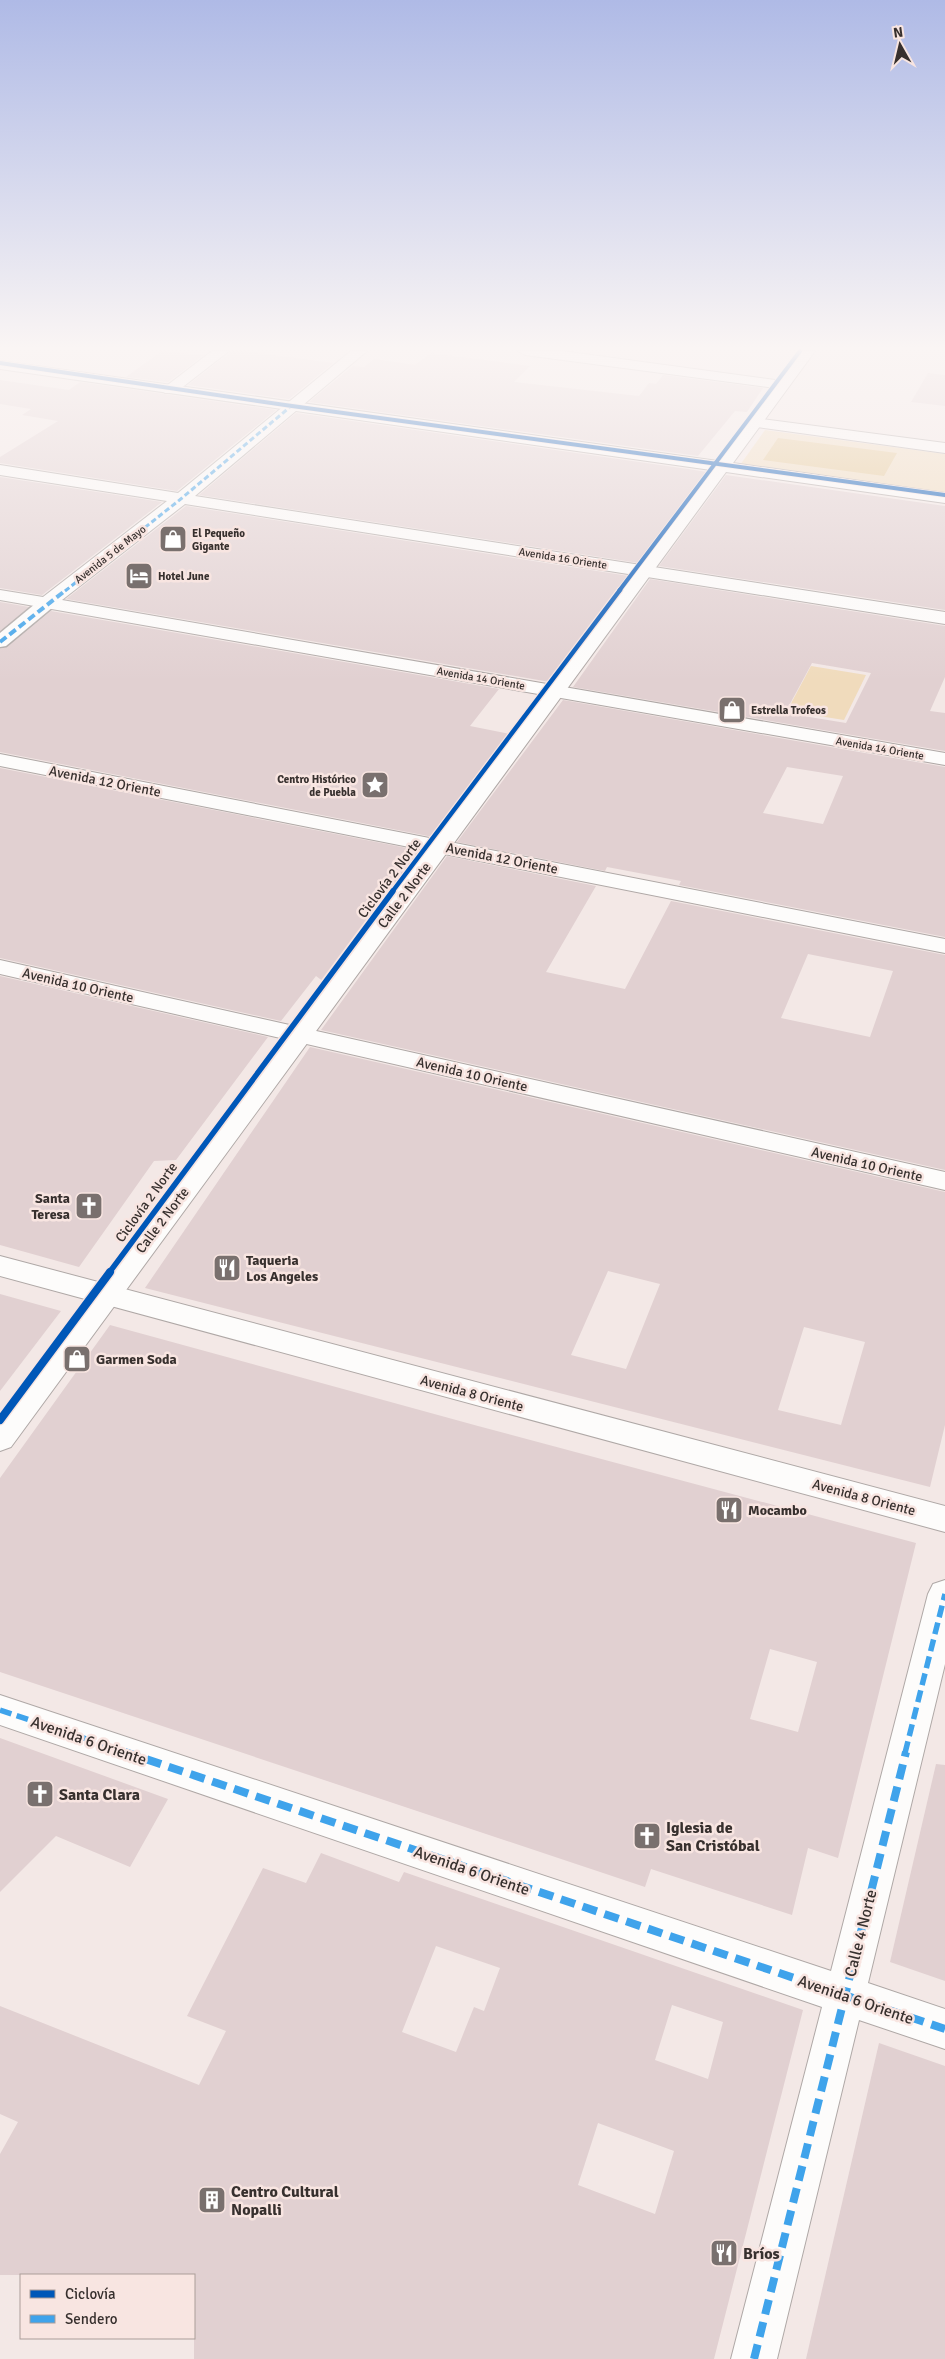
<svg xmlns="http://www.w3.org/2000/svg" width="945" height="2359" font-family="Signika,sans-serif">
  <rect width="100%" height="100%" fill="#f3e8e6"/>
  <g fill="#f0dbbc">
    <polygon points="765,430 945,454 945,493 740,465"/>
    <polygon points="811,666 866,675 844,720 787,711"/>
  </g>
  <polygon fill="#e4c68f" points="778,438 897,453 884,476 763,460"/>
  <g fill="#e1d0d1" fill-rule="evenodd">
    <polygon points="162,351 204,355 168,382 126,377"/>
    <polygon points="232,351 244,351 333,363 289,399 188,385"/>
    <polygon points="431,353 530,366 514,382 639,396 649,383 656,384 663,375 763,388 747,412 735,411 698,456 309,402 353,366 364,367 374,359 415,365"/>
    <polygon points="928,373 945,375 945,406 911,402"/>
    <polygon points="0,380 69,390 80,382 276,410 177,491 0,463 0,457 58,421 22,415 31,409 0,404"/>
    <polygon points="296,413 688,469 707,472 639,563 199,495"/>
    <polygon points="726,475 945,506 945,610 659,566"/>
    <polygon points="0,477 162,502 42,595 0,588"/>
    <polygon points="186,506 629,576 550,682 66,599"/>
    <path d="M650,579L945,626V677L930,711L945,713V751L573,687ZM812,663L871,673L846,723L785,713Z"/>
    <polygon points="0,602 29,607 0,631"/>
    <polygon points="51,611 499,689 470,726 510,734 433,837 0,752 0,649 7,647"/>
    <path d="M563,700L945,767V937L679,885L681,881L607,867L605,871L457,842ZM787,767L843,776L823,824L763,813Z"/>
    <polygon points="0,768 422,851 324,982 316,976 281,1021 0,958"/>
    <path d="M447,856L596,886L546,972L625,989L671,901L945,955V1170L321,1030ZM808,954L893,971L870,1037L781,1018Z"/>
    <polygon points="0,976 268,1037 176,1160 154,1161 79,1267 0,1245"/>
    <path d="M310,1047L945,1192V1425L930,1487L145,1288ZM608,1271L660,1284L626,1369L571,1355ZM804,1327L865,1342L841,1425L778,1410Z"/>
    <polygon points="0,1294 61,1311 0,1391"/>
    <path d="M110,1325L478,1426L916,1543L838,1858L808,1848L792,1915L651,1869L645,1887L0,1672V1478ZM770,1649L817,1662L798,1732L750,1719Z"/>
    <polygon points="0,1738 168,1799 130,1867 56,1836 0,1892"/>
    <polygon points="936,1764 945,1765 945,1981 890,1962"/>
    <path d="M321,1853L399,1882L404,1872L803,2010L714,2359H194V2275H0V2154L18,2122L0,2114V2006L199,2085L226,2031L187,2016L263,1868L306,1883ZM436,1946L500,1968L484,2011L474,2007L456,2052L402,2032ZM672,2005L723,2022L708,2079L655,2060ZM598,2123L674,2151L655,2214L578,2185Z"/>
    <polygon points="879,2043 945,2066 945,2359 806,2359"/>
  </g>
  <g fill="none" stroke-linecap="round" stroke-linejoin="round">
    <defs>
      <polygon id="pedestrian" points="47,598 53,599 56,603 53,607 6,646 0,647 0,633 41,599"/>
      <g id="minor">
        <polygon points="212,351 229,351 175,393 165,393 162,390 165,387"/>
        <polygon points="351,351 367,351 195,496 945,612 945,624 185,504 62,600 945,753 945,765 0,600 0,590 43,597 167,501 0,475 0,465 178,493"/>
        <polygon points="518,351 562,351 783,381 790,385 783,389 525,355"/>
        <polygon points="755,418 945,443 945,453 750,426 747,423 750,420"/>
        <polygon points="0,1256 945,1506 945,1532 0,1276"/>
        <polygon points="945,1580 945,1664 868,1983 945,2009 945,2049 859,2020 777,2359 731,2359 822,2007 0,1725 0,1695 831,1971 928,1594 933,1584"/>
      </g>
      <polygon id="tertiary" points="800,351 815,351 733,463 945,493 945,503 726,472 11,1447 0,1451 0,1416 711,470 0,369 0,361 718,461"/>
      <g id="secondary">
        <polygon points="0,754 945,939 945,953 0,766"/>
        <polygon points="0,960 945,1172 945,1190 0,974"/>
      </g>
    </defs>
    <use href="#pedestrian" stroke="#afa8a6" stroke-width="3"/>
    <use href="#minor" stroke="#afa8a6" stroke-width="2"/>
    <use href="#tertiary" stroke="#afa8a6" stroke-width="2"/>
    <use href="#secondary" stroke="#afa8a6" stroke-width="2"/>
    <use href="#pedestrian" fill="#fdfcfb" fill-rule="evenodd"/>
    <use href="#minor" fill="#fdfcfb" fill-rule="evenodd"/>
    <use href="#tertiary" fill="#fdfcfb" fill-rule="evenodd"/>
    <use href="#secondary" fill="#fdfcfb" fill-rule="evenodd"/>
    <polyline stroke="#3fa3eb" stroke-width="3" stroke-dasharray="5.5 3" stroke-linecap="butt" points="65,591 182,498 290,407"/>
    <polyline stroke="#3fa3eb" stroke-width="4" stroke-dasharray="8 4" stroke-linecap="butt" points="0,642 66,590"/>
    <g stroke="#3fa3eb" stroke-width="5.5" stroke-dasharray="12 5.5" stroke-linecap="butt">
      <polyline points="0,1710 128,1753"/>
      <polyline points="905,1753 945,1594"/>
    </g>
    <g stroke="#3fa3eb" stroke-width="8" stroke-dasharray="15 8" stroke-linecap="butt">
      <polyline points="125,1752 945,2029"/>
      <polyline points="754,2359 906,1752"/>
    </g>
    <defs>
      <g id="cycleway-far3">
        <polyline points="0,363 292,406 945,495"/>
        <polyline points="619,591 800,351"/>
      </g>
      <polyline id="cycleway-far2" points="392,892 620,590"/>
      <polyline id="cycleway-far1" points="109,1273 393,891"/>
      <polyline id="cycleway" points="0,1420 110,1272"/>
    </defs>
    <use href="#cycleway-far3" stroke="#f8e5e1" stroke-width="5.5"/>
    <use href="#cycleway-far2" stroke="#f8e5e1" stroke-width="7"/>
    <use href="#cycleway-far1" stroke="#f8e5e1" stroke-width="9"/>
    <use href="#cycleway" stroke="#f8e5e1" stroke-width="11"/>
    <use href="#cycleway-far3" stroke="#0057b8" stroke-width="4"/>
    <use href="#cycleway-far2" stroke="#0057b8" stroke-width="4.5"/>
    <use href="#cycleway-far1" stroke="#0057b8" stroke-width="5.5"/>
    <use href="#cycleway" stroke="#0057b8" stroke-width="8"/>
  </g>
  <linearGradient id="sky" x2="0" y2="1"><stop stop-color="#afbae6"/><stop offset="0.51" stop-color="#faf5f4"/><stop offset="1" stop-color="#faf5f4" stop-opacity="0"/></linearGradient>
  <rect width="945" height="682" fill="url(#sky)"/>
  <defs>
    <symbol id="shop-square" viewBox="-11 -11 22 22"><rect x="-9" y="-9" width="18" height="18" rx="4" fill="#79706e" stroke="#f8e5e1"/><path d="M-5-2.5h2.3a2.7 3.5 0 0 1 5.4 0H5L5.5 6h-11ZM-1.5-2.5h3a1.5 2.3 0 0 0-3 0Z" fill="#fff"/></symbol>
    <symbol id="hotel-square" viewBox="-11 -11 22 22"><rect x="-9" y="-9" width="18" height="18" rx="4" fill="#79706e" stroke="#f8e5e1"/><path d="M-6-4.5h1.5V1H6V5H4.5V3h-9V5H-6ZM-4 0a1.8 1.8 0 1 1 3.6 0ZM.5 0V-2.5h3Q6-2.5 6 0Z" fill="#fff"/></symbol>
    <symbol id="sight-square" viewBox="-11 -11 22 22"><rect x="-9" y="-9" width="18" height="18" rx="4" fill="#79706e" stroke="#f8e5e1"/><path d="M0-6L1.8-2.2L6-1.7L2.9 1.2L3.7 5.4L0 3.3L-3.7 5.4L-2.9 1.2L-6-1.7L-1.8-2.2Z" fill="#fff"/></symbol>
    <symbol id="church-square" viewBox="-11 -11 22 22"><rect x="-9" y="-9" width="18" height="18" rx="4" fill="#79706e" stroke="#f8e5e1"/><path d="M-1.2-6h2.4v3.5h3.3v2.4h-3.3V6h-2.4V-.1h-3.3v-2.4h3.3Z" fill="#fff"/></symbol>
    <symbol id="restaurant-square" viewBox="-11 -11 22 22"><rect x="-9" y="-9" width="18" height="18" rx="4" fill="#79706e" stroke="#f8e5e1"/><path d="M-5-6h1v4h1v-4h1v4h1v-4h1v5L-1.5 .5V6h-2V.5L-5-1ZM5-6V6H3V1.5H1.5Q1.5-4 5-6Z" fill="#fff"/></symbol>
    <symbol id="building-square" viewBox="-11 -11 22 22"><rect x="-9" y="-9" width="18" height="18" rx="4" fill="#79706e" stroke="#f8e5e1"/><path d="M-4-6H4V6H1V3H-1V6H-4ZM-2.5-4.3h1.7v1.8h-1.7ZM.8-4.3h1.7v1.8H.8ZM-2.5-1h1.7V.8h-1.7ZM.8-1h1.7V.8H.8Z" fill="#fff"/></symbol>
  </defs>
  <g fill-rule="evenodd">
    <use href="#shop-square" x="157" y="523" width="32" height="32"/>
    <use href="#hotel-square" x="123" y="560" width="32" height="32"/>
    <use href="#shop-square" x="716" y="694" width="32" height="32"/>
    <use href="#sight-square" x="359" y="769" width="32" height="32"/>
    <use href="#church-square" x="73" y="1190" width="32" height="32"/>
    <use href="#restaurant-square" x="211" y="1252" width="32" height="32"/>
    <use href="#shop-square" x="61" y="1343" width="32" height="32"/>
    <use href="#restaurant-square" x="713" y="1494" width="32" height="32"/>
    <use href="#church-square" x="24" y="1778" width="32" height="32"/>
    <use href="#church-square" x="631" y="1820" width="32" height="32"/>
    <use href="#building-square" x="196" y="2184" width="32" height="32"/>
    <use href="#restaurant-square" x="708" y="2237" width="32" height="32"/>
  </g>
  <g text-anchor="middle" stroke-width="5" stroke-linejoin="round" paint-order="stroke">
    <g font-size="11" font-weight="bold" fill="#37302e" stroke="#f8e5e1" text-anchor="start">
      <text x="192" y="537">El Pequeño<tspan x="192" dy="13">Gigante</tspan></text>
      <text x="158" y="580">Hotel June</text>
      <text x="751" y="714">Estrella Trofeos</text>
      <text x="356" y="783" text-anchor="end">Centro Histórico<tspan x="356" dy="13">de Puebla</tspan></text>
    </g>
    <g font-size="11" fill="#37302e" stroke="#f8e5e1">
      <text transform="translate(110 554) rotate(-38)" y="4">Avenida 5 de Mayo</text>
      <text transform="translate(563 558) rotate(9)" y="4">Avenida 16 Oriente</text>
      <text transform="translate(481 678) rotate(10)" y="4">Avenida 14 Oriente</text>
      <text transform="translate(880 748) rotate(10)" y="4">Avenida 14 Oriente</text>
    </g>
    <g font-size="14" fill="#37302e" stroke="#f8e5e1">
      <text transform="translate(105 781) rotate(11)" y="5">Avenida 12 Oriente</text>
      <text transform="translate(502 858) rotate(11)" y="5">Avenida 12 Oriente</text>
      <text transform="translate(389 878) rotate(-53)" y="5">Ciclovía 2 Norte</text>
      <text transform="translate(404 895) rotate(-53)" y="5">Calle 2 Norte</text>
      <text transform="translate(78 985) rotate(13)" y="5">Avenida 10 Oriente</text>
      <text transform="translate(472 1074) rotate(13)" y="5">Avenida 10 Oriente</text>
      <text transform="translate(867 1164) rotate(13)" y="5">Avenida 10 Oriente</text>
      <text transform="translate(146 1202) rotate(-54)" y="5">Ciclovía 2 Norte</text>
      <text transform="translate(162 1220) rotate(-53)" y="5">Calle 2 Norte</text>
      <text transform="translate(472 1393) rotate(15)" y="5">Avenida 8 Oriente</text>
      <text transform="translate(864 1497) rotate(15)" y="5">Avenida 8 Oriente</text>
    </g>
    <g font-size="14" font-weight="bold" fill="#37302e" stroke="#f8e5e1" text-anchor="start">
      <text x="70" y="1203" text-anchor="end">Santa<tspan x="70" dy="16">Teresa</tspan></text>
      <text x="246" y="1265">Taqueria<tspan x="246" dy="16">Los Angeles</tspan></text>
      <text x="96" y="1364">Garmen Soda</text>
      <text x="748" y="1515">Mocambo</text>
    </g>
    <g font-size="16" fill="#37302e" stroke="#f8e5e1">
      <text transform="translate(89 1740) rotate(19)" y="6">Avenida 6 Oriente</text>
      <text transform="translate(472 1870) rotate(19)" y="6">Avenida 6 Oriente</text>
      <text transform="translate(860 1933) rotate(-76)" y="6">Calle 4 Norte</text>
      <text transform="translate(856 1999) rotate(19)" y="6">Avenida 6 Oriente</text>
    </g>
    <g font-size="16" font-weight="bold" fill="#37302e" stroke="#f8e5e1" text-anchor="start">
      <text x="59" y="1800">Santa Clara</text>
      <text x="666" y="1833">Iglesia de<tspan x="666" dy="18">San Cristóbal</tspan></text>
      <text x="231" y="2197">Centro Cultural<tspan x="231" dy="18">Nopalli</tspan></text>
      <text x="743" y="2259">Bríos</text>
    </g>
  </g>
  <rect x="20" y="2274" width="175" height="65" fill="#f8e5e1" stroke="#ab9d99"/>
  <rect x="30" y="2290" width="25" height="8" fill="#0057b8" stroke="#ab9d99"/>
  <text x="65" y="2299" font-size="15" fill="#37302e">Ciclovía</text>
  <rect x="30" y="2315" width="25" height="8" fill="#3fa3eb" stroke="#ab9d99"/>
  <text x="65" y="2324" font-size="15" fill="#37302e">Sendero</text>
  <g transform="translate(900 45) rotate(352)" stroke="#f8e5e1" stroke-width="4" paint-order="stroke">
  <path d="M0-4L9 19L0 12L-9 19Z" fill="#37302e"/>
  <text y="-8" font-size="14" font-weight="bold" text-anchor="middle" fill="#37302e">N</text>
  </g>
</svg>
